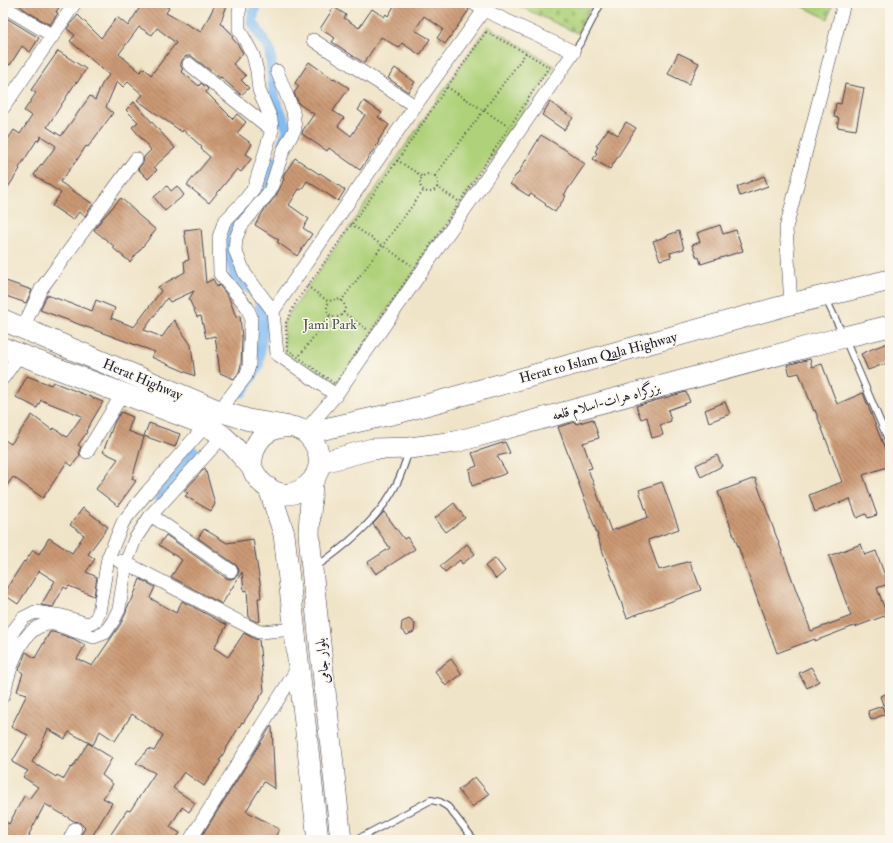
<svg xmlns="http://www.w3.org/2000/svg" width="893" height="843" font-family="'IM FELL Double Pica',Amiri,serif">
  <defs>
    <pattern id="cemetery-stones" width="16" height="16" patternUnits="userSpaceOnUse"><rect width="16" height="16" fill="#afd179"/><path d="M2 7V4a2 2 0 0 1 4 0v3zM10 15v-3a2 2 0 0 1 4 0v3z" fill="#96b36a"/></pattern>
    <pattern id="building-back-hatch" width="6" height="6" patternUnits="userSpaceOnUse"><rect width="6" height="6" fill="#cb9973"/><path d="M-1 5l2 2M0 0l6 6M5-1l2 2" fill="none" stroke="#a47c60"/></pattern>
  </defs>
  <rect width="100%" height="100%" fill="#fbf7ec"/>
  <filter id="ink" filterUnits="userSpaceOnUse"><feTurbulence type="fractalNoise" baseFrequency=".025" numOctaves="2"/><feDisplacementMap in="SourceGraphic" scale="8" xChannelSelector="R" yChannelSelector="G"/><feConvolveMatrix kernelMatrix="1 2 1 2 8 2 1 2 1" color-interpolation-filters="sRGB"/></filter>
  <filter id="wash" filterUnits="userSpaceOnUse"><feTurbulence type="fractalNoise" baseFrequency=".012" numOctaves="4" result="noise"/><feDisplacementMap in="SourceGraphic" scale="16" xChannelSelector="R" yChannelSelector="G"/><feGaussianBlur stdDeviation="0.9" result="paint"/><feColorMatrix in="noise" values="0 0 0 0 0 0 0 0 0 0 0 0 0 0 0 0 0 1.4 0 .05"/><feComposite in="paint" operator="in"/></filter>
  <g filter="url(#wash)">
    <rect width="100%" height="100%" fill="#f0e4c8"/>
    <g fill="url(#cemetery-stones)" stroke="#687a5a">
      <polygon points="512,3 593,3 577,33"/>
      <polygon points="796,3 833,3 828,19"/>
    </g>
    <polygon fill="#afd179" stroke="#687a5a" points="488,26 555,66 334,388 285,354 283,323"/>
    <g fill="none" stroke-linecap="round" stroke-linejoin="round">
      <g stroke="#80bcf3" stroke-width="11">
        <polyline points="256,3 252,21 270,51 275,100 288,130 283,142"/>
        <polyline points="242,392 258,367 263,322 259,296 235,276 228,246 236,220 261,191 274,161"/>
        <polyline points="160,497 194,452"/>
      </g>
    </g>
    <g id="blocks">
      <g fill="url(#building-back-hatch)" fill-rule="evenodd">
        <polygon points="16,3 62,3 56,12 58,13 50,25 28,12"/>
        <path d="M152,3H161L169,8L166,13L201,32L216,3H228L220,24L224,26L233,35L232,38L238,45L243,53L233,64L246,76L241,80L249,88L241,95L221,77L220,78L194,58L191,56H186L183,59L181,63V67L183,69L181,71L199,86L201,83L208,89L206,92L233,119L237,114L246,122L237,133L252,144L246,154L252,158L241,172L237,169L209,203L187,185L210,157L201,149L202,147L183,130L182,132L137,100L143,95L128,82L123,87L117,81L106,107L113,113L88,147L86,146L77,160L60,182L93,204L85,216L79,212L73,220L52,206L61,193L34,175L41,164L42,165L56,146L41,136L38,141L37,140L19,168L20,169L3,195V147L14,130L20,134L32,116L24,111L36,93L31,90L58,51L86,69L77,83L76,82L47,127L61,136L90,96L95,100L102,84L109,75L70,41L75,35L67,29L71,23L78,15L101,38L117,17L128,26L142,4L149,8ZM139,27L152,35L157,28L176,43L151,75L144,68L140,72L119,54Z"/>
        <polygon points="396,3 465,3 466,7 469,10 445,44 437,38 443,29 424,16 415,30 430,39 420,55 402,43 399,48 381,37 364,63 332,42 335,38 320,29 334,7 346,15 344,18 359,28 372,9 384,17 386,14 388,16"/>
        <polygon points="3,18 7,21 8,19 39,38 30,52 22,46 10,65 3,60"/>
        <polygon points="678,53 699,63 689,84 668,74"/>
        <polygon points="309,62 333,79 334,78 349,88 333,111 344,118 338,126 351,136 365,115 358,110 364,101 382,113 378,117 389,125 378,141 379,142 360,170 329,148 327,151 302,134 303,130 314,114 299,104 294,93 299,86 295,83"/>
        <polygon points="395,68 415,82 408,92 388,78"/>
        <polygon points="845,84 864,88 856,130 837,127 839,118 834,117 836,103 841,104"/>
        <polygon points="134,102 175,148 154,167 157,170 148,179 138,169 143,163 144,157 151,150 132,127 138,122 126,110"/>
        <polygon points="550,102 573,118 564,130 542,115"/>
        <polygon points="626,122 636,128 610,169 593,159 597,153 595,152 598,147 596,146 608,129 618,135"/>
        <polygon points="541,135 564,149 585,164 564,195 566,196 555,212 545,205 546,204 531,194 529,196 510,184 516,175 517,175"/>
        <polygon points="295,158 319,174 320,173 345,190 338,201 307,181 301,190 299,189 289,205 309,219 303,228 312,234 297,256 277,242 279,240 255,225 265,209 276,196 284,179 283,178 284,174"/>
        <polygon points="764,176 768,186 740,196 737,187"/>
        <polygon points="167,186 171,191 177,186 184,195 165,211 154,197"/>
        <polygon points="121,198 136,212 136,213 156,230 130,262 113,248 115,247 94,230 102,219"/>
        <polygon points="720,225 723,234 736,230 743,251 701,264 699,257 697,258 692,245 700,242 697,233"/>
        <polygon points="201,228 206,283 213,279 217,287 219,285 229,298 236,317 240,316 242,338 241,365 239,372 234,379 220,373 215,336 206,338 201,316 197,317 189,299 194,291 170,302 167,298 144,330 162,337 174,320 191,345 195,376 151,357 155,352 40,310 47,295 92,311 96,300 115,308 111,318 134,327 161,291 158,287 185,272 184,261 189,260 184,230"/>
        <polygon points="679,231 684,249 670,253 671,257 660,260 653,241 668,236 668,235"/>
        <polygon points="3,280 32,290 26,303 3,295"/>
        <polygon points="890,342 890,362 868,370 861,354 872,349"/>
        <polygon points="810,359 812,367 822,364 837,404 863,393 890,462 890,466 863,475 877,515 868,518 866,514 857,518 850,499 815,512 809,495 842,482 815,410 814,411 799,373 790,375 787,365"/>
        <polygon points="27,376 51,385 53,382 103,402 86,431 87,432 78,445 81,447 79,451 80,455 72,466 67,462 43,498 13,477 3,491 3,439 11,444 32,415 52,430 54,428 67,437 82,416 41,400 37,408 16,397"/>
        <polygon points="686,392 690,402 668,410 671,421 660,425 663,435 652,438 647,417 641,419 636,406"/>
        <polygon points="725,402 730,414 709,422 705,410"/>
        <polygon points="121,412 133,417 128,431 144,437 132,479 136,481 118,506 96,489 118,459 103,452 115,421"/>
        <polygon points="593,419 599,438 583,443 592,468 588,469 611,531 648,517 639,490 662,482 679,529 648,540 659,570 690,561 693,571 694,571 701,590 627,618 597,536 598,536 558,427 575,422 576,424"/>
        <polygon points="149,423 180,434 175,447 144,436"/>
        <polygon points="505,442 510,453 497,456 507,473 472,486 469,469 477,466 472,453"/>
        <polygon points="717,455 722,466 701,477 696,465"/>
        <polygon points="205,468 215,504 211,511 185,496 188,493 184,491"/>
        <polygon points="755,478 811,631 851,616 829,556 861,544 865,555 876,551 888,584 877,588 887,615 855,627 854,626 815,641 815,639 777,653 718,492"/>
        <polygon points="454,503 465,518 446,532 435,518"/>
        <polygon points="83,508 108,527 88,554 95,559 86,572 97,577 94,596 69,586 67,589 64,587 53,607 41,605 55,581 39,571 18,604 3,594 24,561 25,562 33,550 39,554 49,538 72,553 84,535 70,525"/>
        <polygon points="384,512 404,539 407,537 415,549 376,574 368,562 390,548 373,524"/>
        <polygon points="204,529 227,543 253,539 261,589 260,589 261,598 258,598 260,621 257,622 249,618 247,590 244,591 242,572 222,604 171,577 182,560 159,545 166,535 226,578 230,579 234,578 238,575 239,571 238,568 236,565 198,538"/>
        <polygon points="467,544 475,554 462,564 460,560 445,572 440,566"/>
        <polygon points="495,558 505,571 496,579 485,566"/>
        <polygon points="140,579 155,587 150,598 176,613 182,601 227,625 214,648 228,657 244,633 255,639 259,640 264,691 243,723 242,722 219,761 221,761 204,786 184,772 173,788 195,803 189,812 182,807 170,827 180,833 175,840 107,840 127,810 130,811 155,773 136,763 149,749 154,751 163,735 132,714 115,741 100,731 93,745 69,732 65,739 48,729 41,745 42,745 32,762 56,777 57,775 64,779 71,767 72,768 88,743 112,758 102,775 113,784 103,798 112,803 90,840 78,840 85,828 79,822 74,821 45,804 29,834 30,834 27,840 3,840 3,820 9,824 24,796 29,799 38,787 23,777 28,771 12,762 28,735 11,727 27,694 17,691 23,673 19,670 25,654 26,652 35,658 50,632 53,632 74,639 85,645 77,659 92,666 120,625 126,613 127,608 132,600"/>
        <polygon points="409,619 415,624 414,632 407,635 401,630 402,622"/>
        <polygon points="451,659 462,674 446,686 435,671"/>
        <polygon points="811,667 819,681 807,688 799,673"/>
        <polygon points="890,692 890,703 883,705 880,696"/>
        <polygon points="882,706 885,714 871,720 868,711"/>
        <polygon points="271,726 272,727 275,789 264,782 246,811 279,829 274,840 199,840"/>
        <polygon points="475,777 489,794 472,807 458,790"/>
      </g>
    </g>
  </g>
  <g filter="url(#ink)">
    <use href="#blocks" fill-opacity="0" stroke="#413f50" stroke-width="1"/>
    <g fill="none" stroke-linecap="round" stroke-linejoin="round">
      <defs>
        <g id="service">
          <polyline points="574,52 582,40 601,3"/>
          <polyline points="826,299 844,337 890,444"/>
          <path d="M317,566C346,546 381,516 397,483C402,473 405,462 409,451"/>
          <polyline points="356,840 431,800 440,802 448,807 474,840"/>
        </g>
        <g id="minor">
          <polyline points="3,6 53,36"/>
          <polyline points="313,40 415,106"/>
          <polyline points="189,64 272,130"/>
          <polyline points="3,108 75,3"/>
          <polyline points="791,304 786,228 844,3"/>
          <polyline points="273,311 245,274 235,250 236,238 241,226 270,191 283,151 295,129 293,111 277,71"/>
          <polyline points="23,328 41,289 136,159"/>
          <polyline points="3,378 20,354"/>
          <polyline points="336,395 277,354 273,311 415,106 484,10"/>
          <polyline points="219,411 246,376 249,366 251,317 247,307 220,274 219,237 224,222 245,200 254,188 272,130 271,119 259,90 257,71 253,55 239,29 239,12 241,3"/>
          <polyline points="304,432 336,395 574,52 484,10 473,3"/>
          <polyline points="87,452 123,393"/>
          <polyline points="151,515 231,571"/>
          <polyline points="119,561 126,563 259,632 295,629"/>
          <polyline points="3,659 14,630 23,618 35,612 62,616 87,624 95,621 99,612 108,558 123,522 148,491 206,425"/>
          <path d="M3,696C9,672 20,623 52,624C56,624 60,626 64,627C74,631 84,634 94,637L105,633L113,621L119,609L126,563L135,539L151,515L223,436"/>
          <polyline points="69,840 75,829"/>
          <polyline points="190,840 299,666"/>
        </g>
        <g id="trunk">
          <polyline points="3,320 219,411 249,420 285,426"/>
          <path d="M3,348L206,425C212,429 218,432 224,437C233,445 241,455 249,464C252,467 253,470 255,474C260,482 268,490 278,493C285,495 293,494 299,491C322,480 326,454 308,435C295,421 268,426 258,442C253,449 252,458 251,465"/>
          <polyline points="306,433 401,412 791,304 890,280"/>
          <polyline points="320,463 372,449 410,448 455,442 844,337 890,326"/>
          <polyline points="312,482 309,533 312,569 341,840"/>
          <polyline points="269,488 284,534 318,840"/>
        </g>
      </defs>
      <use href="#service" stroke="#413f50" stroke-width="8"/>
      <use href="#minor" stroke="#413f50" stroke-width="14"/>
      <use href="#trunk" stroke="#413f50" stroke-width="22"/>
      <g stroke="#413f50" stroke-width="2" stroke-dasharray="1 3" stroke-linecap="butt">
        <polygon points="486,32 526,53 549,67 460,202 335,384 287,349 286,323 296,302 400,157 447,87"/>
        <polyline points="447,87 508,126"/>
        <polyline points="397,160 423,177"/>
        <circle cx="429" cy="183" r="9"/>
        <polyline points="435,176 526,53"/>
        <polyline points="437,187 458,201"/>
        <polyline points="351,224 411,265"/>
        <polyline points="307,286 329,302"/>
        <circle cx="336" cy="308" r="9"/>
        <polyline points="341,301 424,190"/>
        <polyline points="343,312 368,330"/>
        <polyline points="300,355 330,315"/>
      </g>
      <use href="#service" stroke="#fff" stroke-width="6"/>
      <use href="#minor" stroke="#fff" stroke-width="13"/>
      <use href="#trunk" stroke="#fff" stroke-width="21"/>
    </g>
  </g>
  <g text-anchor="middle" stroke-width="3" stroke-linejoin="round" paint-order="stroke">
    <g font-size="14" fill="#4c574e" stroke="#fbf7ec">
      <text x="330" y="329">Jami Park</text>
    </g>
    <g font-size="14" fill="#22223b" stroke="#fbf7ec">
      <text transform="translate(598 357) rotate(-15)" y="5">Herat to Islam Qala Highway</text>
      <text transform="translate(143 379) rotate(23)" y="5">Herat Highway</text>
      <text transform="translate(606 401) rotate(-15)" y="5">بزرگراه هرات-اسلام قلعه</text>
      <text transform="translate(322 661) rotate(-96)" y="5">بلوار جامی</text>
    </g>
  </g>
  <rect width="893" height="843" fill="none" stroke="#fbf7ec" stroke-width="16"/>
</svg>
